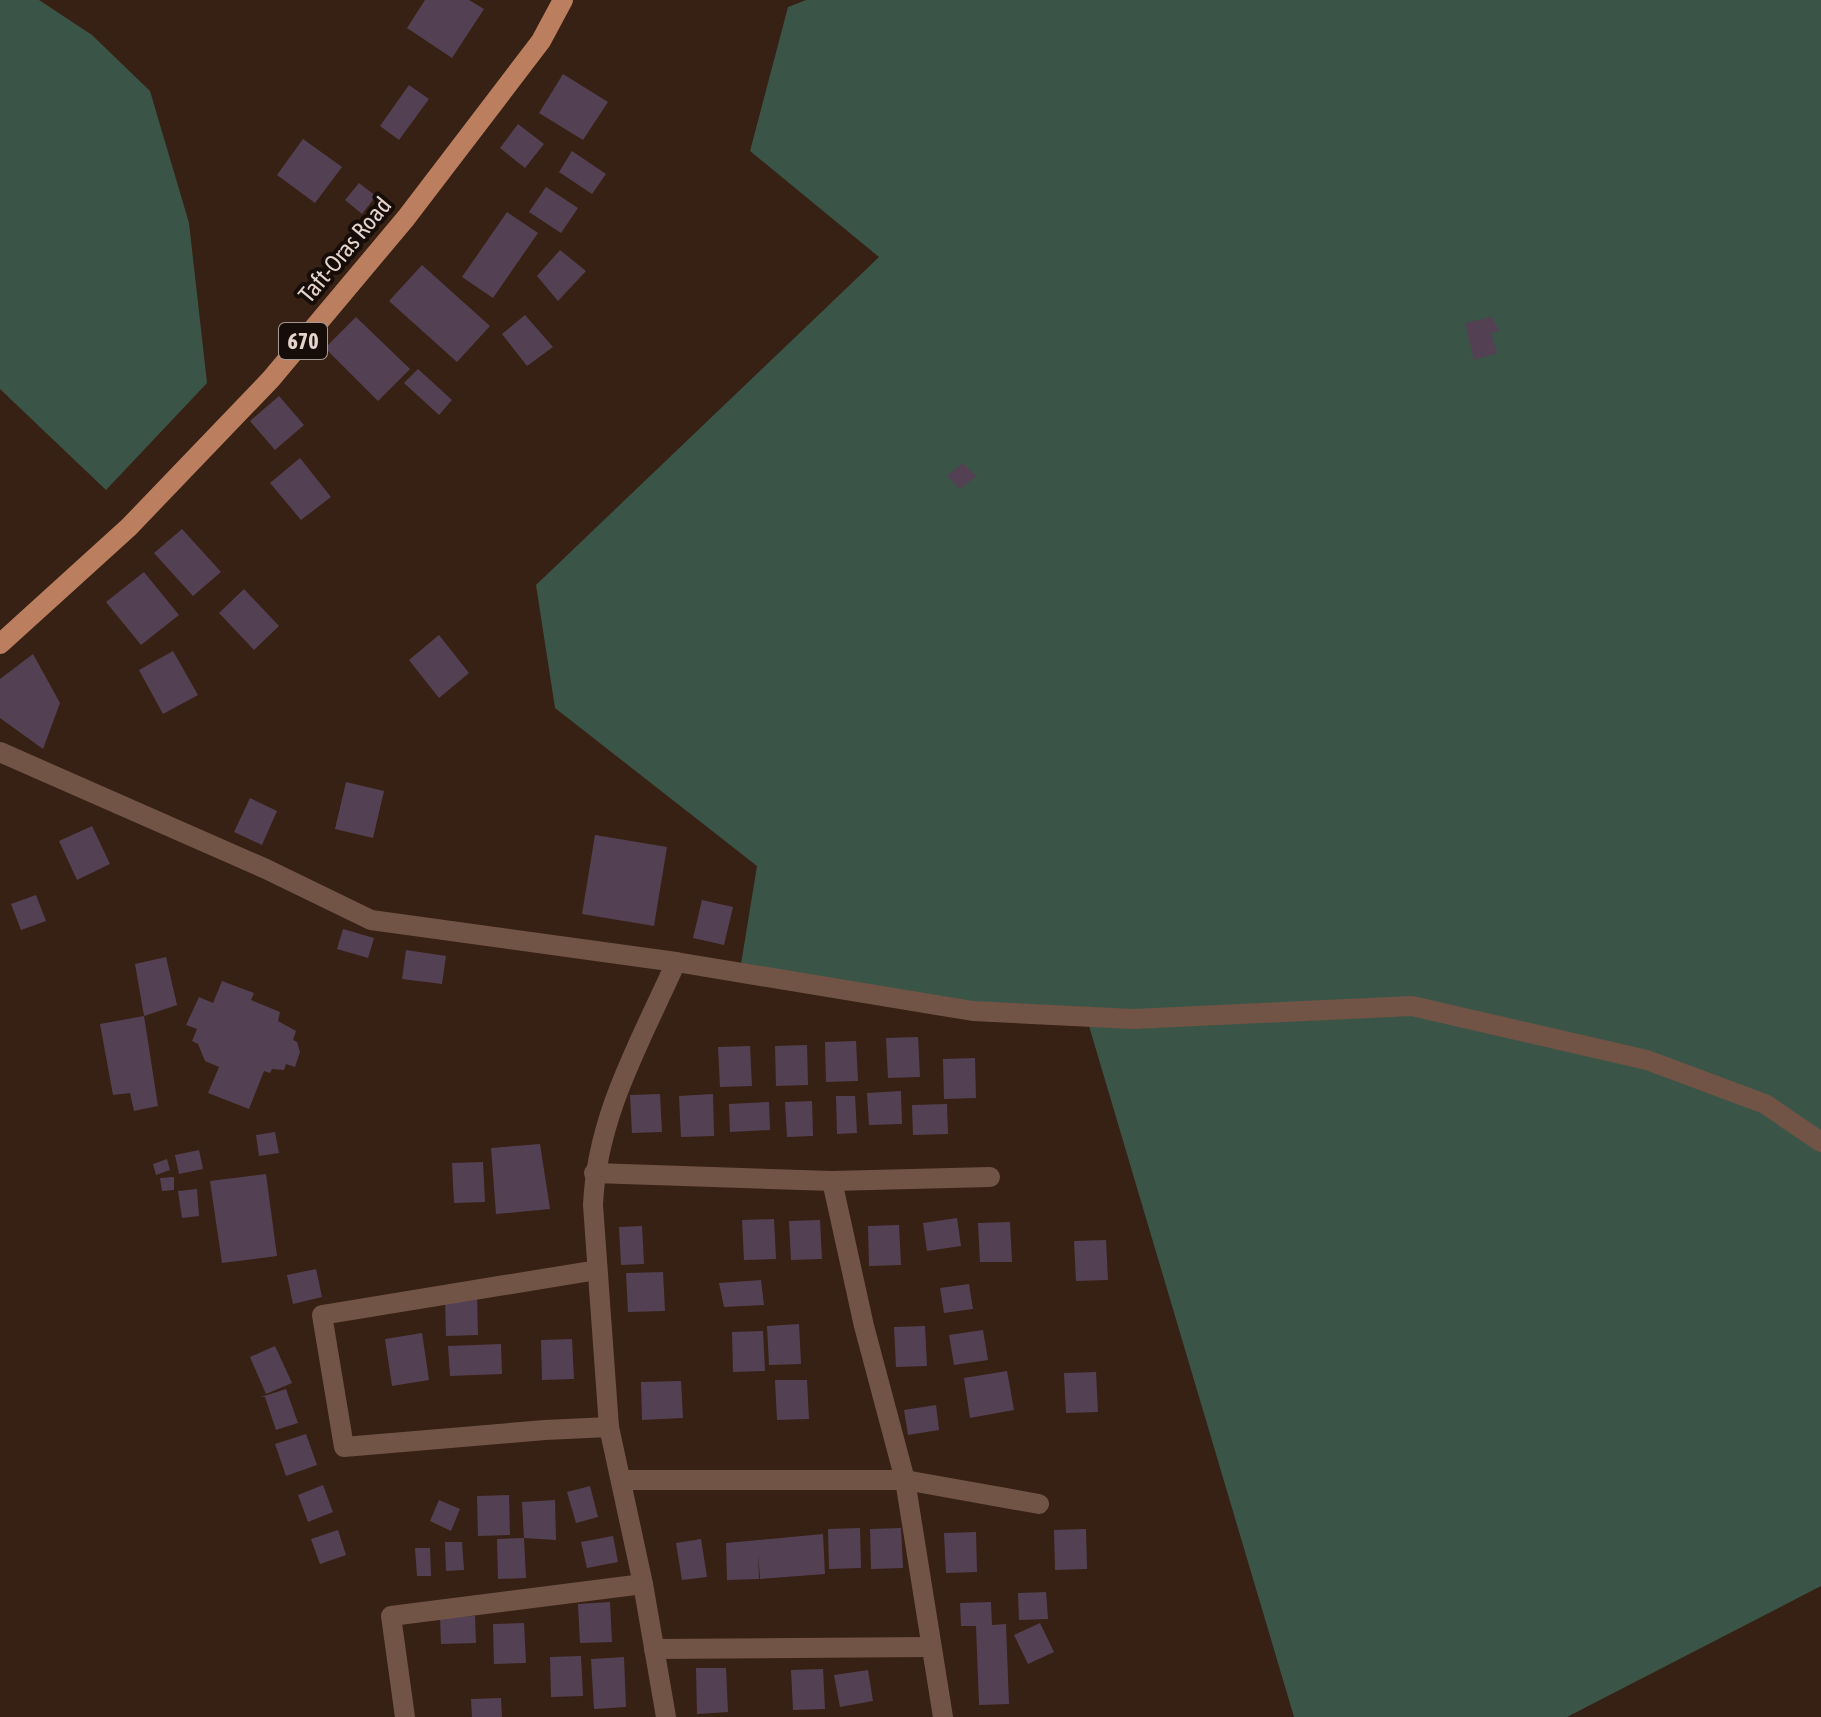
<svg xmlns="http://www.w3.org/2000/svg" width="1821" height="1717" font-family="'Asap Condensed',sans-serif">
  <rect width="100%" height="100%" fill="#372014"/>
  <g fill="#3a5547">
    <polygon points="0,0 39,0 92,35 150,91 189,223 207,383 106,490 0,389"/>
    <polygon points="806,0 1821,0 1821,1586 1567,1717 1294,1717 1089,1026 741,964 757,866 555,708 536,585 879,257 750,151 788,7"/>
  </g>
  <g fill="#544053">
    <polygon points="425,0 469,0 484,9 452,58 407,28"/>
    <polygon points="563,74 608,102 583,140 539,113"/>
    <polygon points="409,85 429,99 399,140 380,126"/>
    <polygon points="518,124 544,144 525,168 500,148"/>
    <polygon points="303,139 342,167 315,203 277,175"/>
    <polygon points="572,151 606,174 592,194 559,172"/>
    <polygon points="359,183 376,196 362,214 345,200"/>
    <polygon points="546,187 578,208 561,233 529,212"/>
    <polygon points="507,212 538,233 493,298 462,277"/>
    <polygon points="560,250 586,271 558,301 537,276"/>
    <polygon points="422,265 490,326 457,362 389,301"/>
    <polygon points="525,315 553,347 527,366 502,334"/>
    <polygon points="356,317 410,369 378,401 325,348"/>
    <polygon points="1492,317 1499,331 1491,333 1497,353 1474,360 1465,323"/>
    <polygon points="418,369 452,400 439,415 404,383"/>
    <polygon points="279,396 304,425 275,450 250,421"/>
    <polygon points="300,458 331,497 301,520 270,483"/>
    <polygon points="963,463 976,476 960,489 947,476"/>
    <polygon points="182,529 221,572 193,596 154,553"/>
    <polygon points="144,572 179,615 141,645 106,602"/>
    <polygon points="244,589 279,626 254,650 219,613"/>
    <polygon points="439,635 469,673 439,698 409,660"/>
    <polygon points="173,651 198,695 163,714 139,670"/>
    <polygon points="33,654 60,703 43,749 0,718 0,679"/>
    <polygon points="346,782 384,791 373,838 335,829"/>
    <polygon points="250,798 277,811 262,845 234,832"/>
    <polygon points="92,826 110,864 77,880 59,841"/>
    <polygon points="595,835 667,847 654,926 582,914"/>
    <polygon points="36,895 46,921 21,930 11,904"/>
    <polygon points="702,900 733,907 724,945 693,938"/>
    <polygon points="343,929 374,938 368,958 337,949"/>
    <polygon points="406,950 446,956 442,984 402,979"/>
    <polygon points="166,957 177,1005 144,1016 135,964"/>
    <polygon points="222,981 254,993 251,1000 280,1012 278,1021 296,1031 293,1040 297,1042 300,1052 295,1067 286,1064 284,1070 272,1069 270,1073 264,1071 249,1109 208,1093 219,1067 205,1061 198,1044 192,1041 197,1029 186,1025 199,997 213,1003"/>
    <polygon points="144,1016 158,1106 134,1111 130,1093 113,1095 100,1024"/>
    <polygon points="918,1037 920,1077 888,1078 886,1038"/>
    <polygon points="856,1041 858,1081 826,1082 825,1042"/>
    <polygon points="807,1045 808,1085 776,1086 775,1046"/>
    <polygon points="750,1046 752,1086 720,1087 718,1047"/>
    <polygon points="975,1058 976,1098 944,1099 943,1059"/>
    <polygon points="901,1091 902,1124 869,1125 867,1093"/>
    <polygon points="660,1094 662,1132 632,1133 630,1095"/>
    <polygon points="713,1094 714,1136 681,1137 679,1096"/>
    <polygon points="836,1096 855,1096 857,1133 837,1134"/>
    <polygon points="812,1101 813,1136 787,1137 785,1102"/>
    <polygon points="769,1102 770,1130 730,1132 729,1104"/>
    <polygon points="947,1104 948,1134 913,1135 912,1105"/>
    <polygon points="275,1132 279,1153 259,1156 256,1135"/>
    <polygon points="540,1144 550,1209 496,1214 491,1148"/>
    <polygon points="199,1150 203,1169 179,1174 175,1155"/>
    <polygon points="167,1159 170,1170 156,1175 153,1164"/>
    <polygon points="483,1162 485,1202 454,1203 452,1163"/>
    <polygon points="266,1174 277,1256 222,1263 210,1181"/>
    <polygon points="174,1177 174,1190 162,1191 160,1178"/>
    <polygon points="197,1189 199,1216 182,1218 178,1191"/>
    <polygon points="957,1218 961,1246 927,1251 923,1223"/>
    <polygon points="774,1219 776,1259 744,1260 742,1220"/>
    <polygon points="820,1220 822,1259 791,1260 789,1221"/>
    <polygon points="1010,1222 1012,1262 980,1262 978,1223"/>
    <polygon points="899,1225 901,1265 869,1266 868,1226"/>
    <polygon points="642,1226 644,1264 621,1265 619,1227"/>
    <polygon points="1106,1240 1108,1280 1076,1281 1074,1241"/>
    <polygon points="316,1269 322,1297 293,1304 287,1275"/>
    <polygon points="663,1272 665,1311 628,1312 626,1273"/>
    <polygon points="761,1280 764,1305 724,1307 719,1283"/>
    <polygon points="969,1284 973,1309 944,1313 940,1288"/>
    <polygon points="477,1295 478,1335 446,1336 445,1296"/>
    <polygon points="799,1324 801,1364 769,1365 767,1326"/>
    <polygon points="925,1326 927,1366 896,1367 894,1327"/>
    <polygon points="983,1330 988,1360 954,1365 949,1335"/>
    <polygon points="763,1331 765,1371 733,1372 732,1332"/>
    <polygon points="422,1333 429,1380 392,1386 385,1339"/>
    <polygon points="572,1339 574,1379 542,1380 541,1340"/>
    <polygon points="501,1344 502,1374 450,1376 448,1346"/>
    <polygon points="275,1346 292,1383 266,1394 250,1357"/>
    <polygon points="1007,1371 1014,1410 970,1418 964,1378"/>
    <polygon points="1096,1372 1098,1412 1066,1413 1064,1373"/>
    <polygon points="775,1380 807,1380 809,1419 777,1420"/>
    <polygon points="681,1381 683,1418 642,1420 641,1382"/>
    <polygon points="286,1389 298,1423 276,1430 265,1397 261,1397"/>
    <polygon points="936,1405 939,1430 908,1435 904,1410"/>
    <polygon points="306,1434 317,1465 286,1476 275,1444"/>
    <polygon points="323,1485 333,1512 308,1522 298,1495"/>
    <polygon points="590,1486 598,1517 576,1523 567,1492"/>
    <polygon points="509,1495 510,1535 478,1536 477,1496"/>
    <polygon points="439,1500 460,1509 451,1531 430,1521"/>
    <polygon points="555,1500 556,1540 524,1538 522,1502"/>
    <polygon points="860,1528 861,1568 829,1569 828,1529"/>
    <polygon points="901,1528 903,1568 871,1569 870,1529"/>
    <polygon points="1086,1529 1087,1569 1055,1570 1054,1530"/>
    <polygon points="338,1530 346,1555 320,1564 311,1539"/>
    <polygon points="976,1532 977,1572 946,1573 944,1533"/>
    <polygon points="823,1534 825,1574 760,1579 758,1553 759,1579 727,1580 726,1543"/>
    <polygon points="613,1536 618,1562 587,1568 581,1542"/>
    <polygon points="524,1538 526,1578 498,1579 497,1539"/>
    <polygon points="701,1539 707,1577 682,1580 676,1543"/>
    <polygon points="445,1542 462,1542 464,1570 446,1571"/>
    <polygon points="415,1548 430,1548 431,1576 417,1576"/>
    <polygon points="1046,1592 1048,1619 1019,1620 1018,1593"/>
    <polygon points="610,1602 612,1642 580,1643 578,1604"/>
    <polygon points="991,1602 992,1625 1006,1624 1009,1704 979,1705 976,1626 961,1626 960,1603"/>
    <polygon points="475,1616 476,1643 441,1644 440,1617"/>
    <polygon points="524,1623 526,1663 494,1664 493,1624"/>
    <polygon points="1040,1623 1054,1652 1028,1664 1014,1635"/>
    <polygon points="581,1656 583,1696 551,1697 550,1657"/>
    <polygon points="624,1657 626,1707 594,1709 591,1659"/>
    <polygon points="696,1668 726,1668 728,1712 697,1714"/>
    <polygon points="823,1669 825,1709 793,1710 791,1670"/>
    <polygon points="868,1670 873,1701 840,1707 834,1675"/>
    <polygon points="501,1698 502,1717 472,1717 471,1699"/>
  </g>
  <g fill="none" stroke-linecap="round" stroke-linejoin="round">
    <g stroke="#715445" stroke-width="20">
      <polyline points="0,752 266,869 371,920 676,962 973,1011 1133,1019 1412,1006 1647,1060 1765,1104 1821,1142"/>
      <polyline points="594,1173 832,1181 990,1177"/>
      <polyline points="832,1181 864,1326 905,1480 943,1717"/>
      <polyline points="597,1270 322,1315 344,1447 545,1430 609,1427"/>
      <polyline points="622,1480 905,1480 1039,1504"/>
      <polyline points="654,1649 931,1647"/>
      <polyline points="405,1717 391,1616 643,1584"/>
      <path d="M666,1717L643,1584L609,1427L593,1205C597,1115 640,1043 676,962"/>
    </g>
    <polyline stroke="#bb7f60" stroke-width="20" points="0,644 129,527 271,379 406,218 541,41 563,0"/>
  </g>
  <g text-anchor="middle" stroke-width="8" stroke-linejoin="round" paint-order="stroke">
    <rect fill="#170d08" stroke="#a69892" stroke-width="2" x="279" y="323" width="48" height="36" rx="6"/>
    <g font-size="22" font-weight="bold" fill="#e4d4cd">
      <text x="303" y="349">670</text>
    </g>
    <g font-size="24" fill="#e4d4cd" stroke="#170d08">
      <text transform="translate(345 250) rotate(-50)" y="8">Taft-Oras Road</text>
    </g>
  </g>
</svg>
